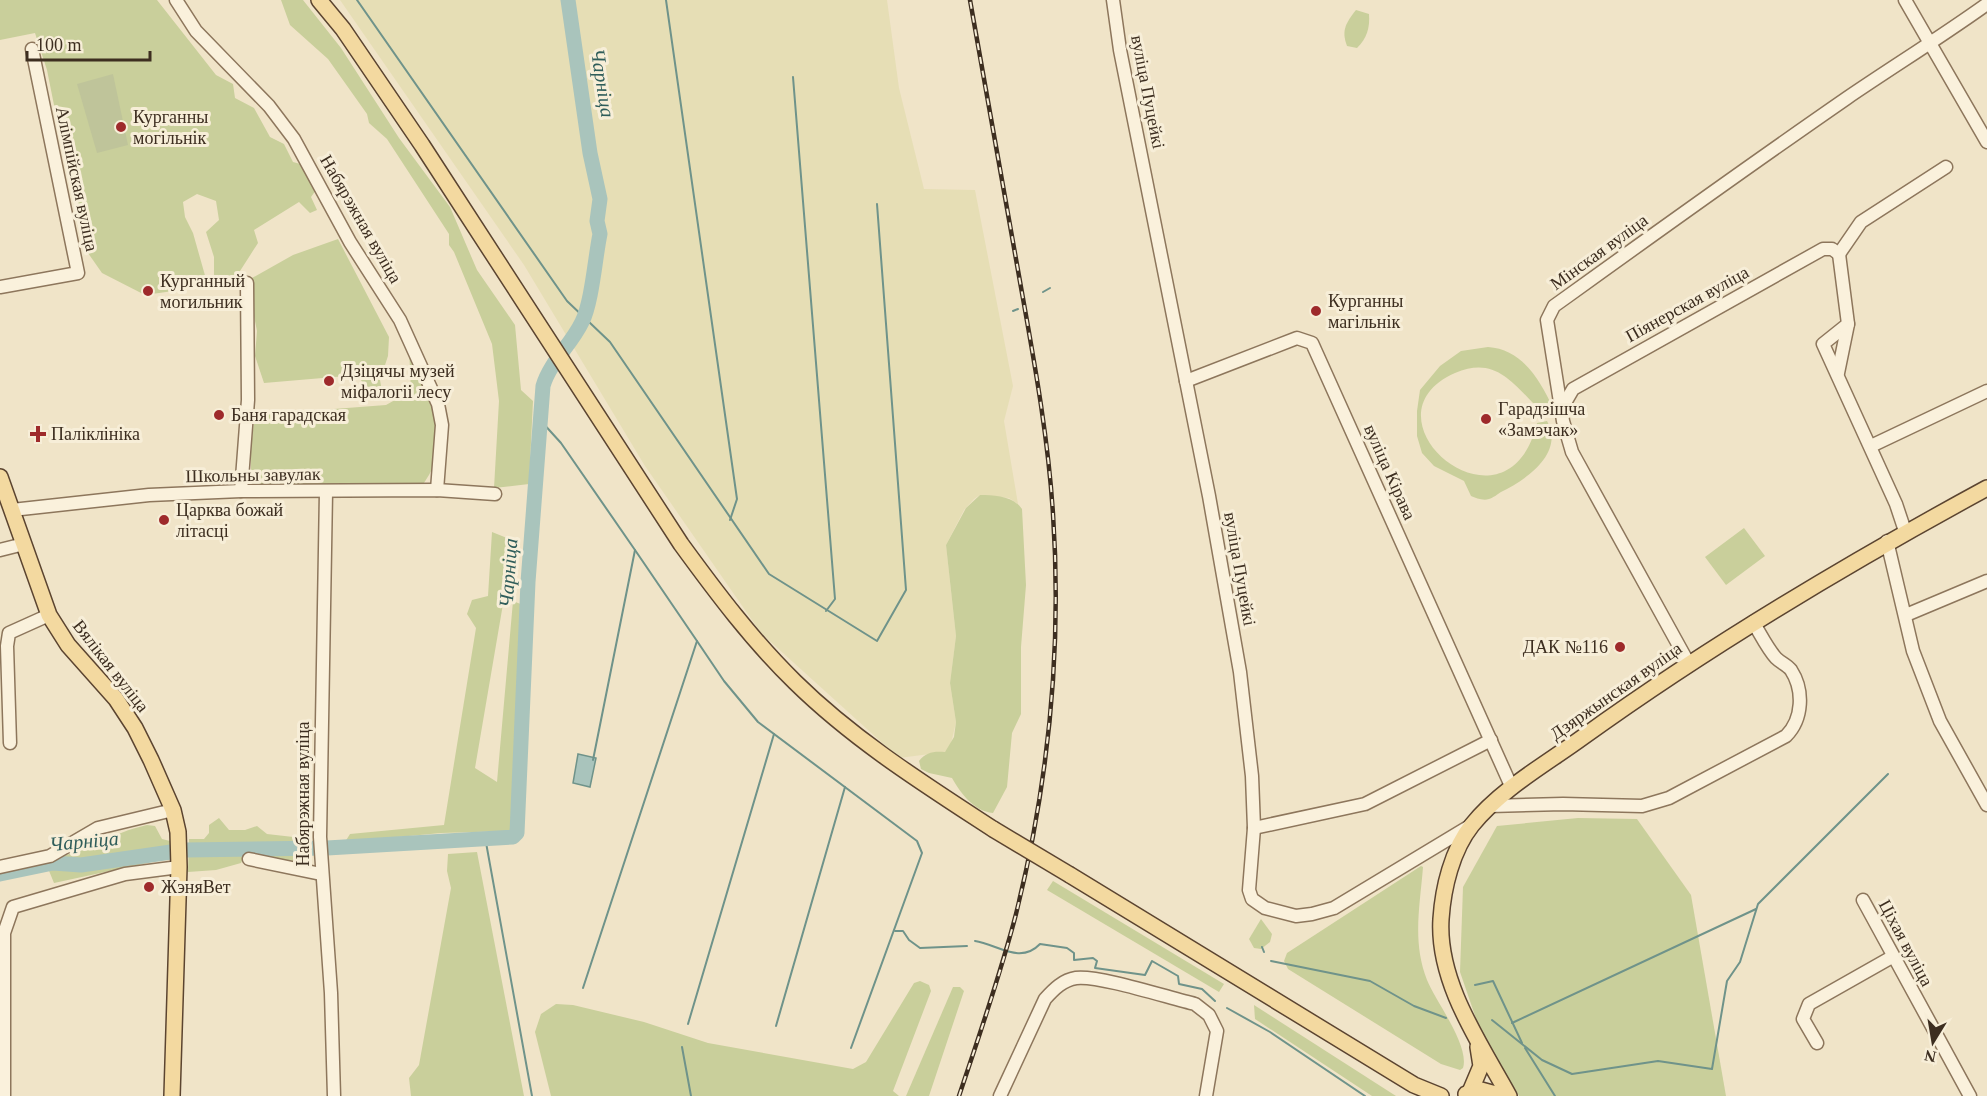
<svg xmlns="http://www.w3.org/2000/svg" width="1987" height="1096" font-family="Georgia,serif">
  <rect width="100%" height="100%" fill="#f0e4c8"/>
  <polygon fill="#e6deb5" points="340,0 887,0 899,88 924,189 975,190 1013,386 1004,421 1018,504 1009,498 980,495 974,499 964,510 946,545 956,636 950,683 956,722 950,748 945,752 899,758 761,633 645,466 524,265"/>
  <g fill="#c9cf9b">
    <polygon points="0,0 157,0 216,75 233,84 235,98 254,108 270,137 284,144 293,162 304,165 316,190 311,197 317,210 310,213 299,202 254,230 258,243 231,285 214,280 214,257 206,232 219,220 216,201 197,194 183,202 185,217 193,233 208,286 145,295 102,273 88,253 67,170 47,70 35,33 0,40"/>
    <polygon points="281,0 303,0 341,48 399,138 450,207 477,270 515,325 521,390 533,401 529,484 494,488 499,401 492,344 454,252 449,245 449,234 387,139 369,123 367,114 328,59 290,25"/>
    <path d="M1356,10L1369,14C1370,28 1367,38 1357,48L1347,46C1341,30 1346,23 1356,10Z"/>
    <polygon points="338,239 389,337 388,356 380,380 383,397 371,397 358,375 264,383 255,356 257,331 250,296 252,278 293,255"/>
    <path d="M1488,347C1522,349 1540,380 1553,408V412L1548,413C1543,409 1537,407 1533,403C1509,378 1492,357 1455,373C1354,418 1507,547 1537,423L1547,421C1565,453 1526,480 1501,492C1498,494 1493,498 1489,499C1483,501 1476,498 1471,496L1464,481L1434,466L1422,453L1417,436V411L1420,390L1440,366L1461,351Z"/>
    <path d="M409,348C428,395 458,440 421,487H251V446L255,415L386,405L411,391Z"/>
    <path d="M980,495C995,495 1013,496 1022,509L1026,585L1021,647V714L1012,733L1007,787L993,813C974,811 961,794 952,778L929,773L921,769L919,761C926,752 934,751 945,752L954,737L956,722L950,683L956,636L946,545L966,508Z"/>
    <polygon points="1744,528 1765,556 1726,585 1705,557"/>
    <polygon points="492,532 507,538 503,604 475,768 497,782 513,601 523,605 511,831 441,833 345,842 350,834 444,825 476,628 467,614 472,600 488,596"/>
    <polygon points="1636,672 1644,673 1643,679 1615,697 1612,695 1617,686"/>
    <polygon points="219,818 229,830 245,830 257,826 267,834 311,839 308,862 298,864 264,859 262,854 245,855 241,863 216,870 188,872 189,839 204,839 209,833 209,825"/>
    <polygon points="1578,818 1637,819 1691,895 1726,1096 1519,1096 1482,1036 1460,972 1463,887 1497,826"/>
    <path d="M147,825L155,826L162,839L170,841V858L54,883L45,861C82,853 111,833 147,825Z"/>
    <polygon points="477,852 524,1096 411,1096 409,1078 419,1065 451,888 447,871 448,854"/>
    <path d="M1421,866L1423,867C1420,906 1412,942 1427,980C1436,1002 1470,1046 1463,1068L1460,1070L1441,1064L1288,969L1284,961L1287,953Z"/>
    <polygon points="1053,881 1224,984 1219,992 1047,890"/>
    <polygon points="1261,919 1272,934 1270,942 1261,949 1254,948 1249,939"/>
    <polygon points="920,981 929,985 931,991 893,1091 899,1096 551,1096 535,1032 541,1014 556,1004 573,1005 644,1022 708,1043 853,1069 866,1062 914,983"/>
    <polygon points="953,987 960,987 964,991 929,1096 906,1096"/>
    <polygon points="1254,1005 1396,1096 1372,1096 1255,1019"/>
  </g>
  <polygon fill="#bfc49a" points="113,74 128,145 97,153 77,84"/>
  <polygon fill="#a9c4bc" stroke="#6f938a" stroke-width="1.5" points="578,754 596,758 590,787 573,783"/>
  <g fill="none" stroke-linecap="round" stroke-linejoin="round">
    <g stroke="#6f938a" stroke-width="2">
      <polyline points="357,0 567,301 610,342 769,574 877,641 906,590 877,204"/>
      <polyline points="666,0 737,499 730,520"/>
      <polyline points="793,77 835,599 826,611"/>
      <polyline points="1043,292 1050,288"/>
      <polyline points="1013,311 1018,309"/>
      <polyline points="541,421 561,443 635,550 593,760"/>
      <polyline points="697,641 724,681 758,722 917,841 922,853 851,1048"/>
      <polyline points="485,837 532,1096"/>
      <polyline points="895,931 903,931 909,940 920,948 967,946"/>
      <path d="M975,941C997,944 1020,965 1040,944L1067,948L1074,953V960L1093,958L1097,961L1095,968L1145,975L1152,961L1178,976L1179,984L1202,989L1215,1001"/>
      <polyline points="1262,947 1264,952"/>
      <polyline points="1271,961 1370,981 1414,1006 1446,1018"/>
      <polyline points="1475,985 1493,981 1522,1043"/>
      <polyline points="583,988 697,641 635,550"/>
      <polyline points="1227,1008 1270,1032 1365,1096"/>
      <polyline points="1492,1020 1542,1060 1572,1074 1658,1061 1712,1069 1727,981 1740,962 1758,904 1888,774"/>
      <polyline points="1512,1023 1756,909"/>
      <polyline points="688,1024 774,734"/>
      <polyline points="776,1026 845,787"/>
      <polyline points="682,1047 691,1096"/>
      <polyline points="1525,1048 1555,1096"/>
    </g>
    <g stroke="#a9c4bc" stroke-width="15">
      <path d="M186,850L327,848L513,837L517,833L528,582L543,386C550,362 571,345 582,322C592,302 595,258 600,234L597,221L600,199L590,153L568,0"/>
      <polyline points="0,874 53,863 81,865 171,852"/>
    </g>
    <defs>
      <g id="minor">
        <polyline points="176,0 196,31 269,106 294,139 350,242 400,320 438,404 442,425 437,490"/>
        <polyline points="1113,0 1120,50 1209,496 1240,672 1252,776 1254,828 1249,890 1252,899 1265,908 1296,916 1312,914 1334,908 1470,826"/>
        <polyline points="1905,0 1987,142"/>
        <polyline points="1839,254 1848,324 1823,344 1896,504 1905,531"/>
        <polyline points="0,287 78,273 32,49"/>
        <polyline points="1838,373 1848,324"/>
        <polyline points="1186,381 1297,338 1312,343 1512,788"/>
        <polyline points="1562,408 1573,389 1823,249 1832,249 1839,254 1861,222 1946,167"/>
        <polyline points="1871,446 1987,391"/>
        <polyline points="241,491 248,400 247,283"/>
        <polyline points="326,492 320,837 331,993 334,1096"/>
        <polyline points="12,510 149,495 241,491 437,490 495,494"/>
        <polyline points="1887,541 1913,651 1940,721 1987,805"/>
        <polyline points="0,550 24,544"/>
        <polyline points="1906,615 1987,581"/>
        <path d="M1689,664L1572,452L1563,421L1547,320L1554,306L1568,296C1661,229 1753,163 1847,98C1894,66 1941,37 1987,4"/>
        <polyline points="10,743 7,646 9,633 49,615"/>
        <path d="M1490,806L1563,804L1642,806L1669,798L1786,736C1803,719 1804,690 1791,670C1787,665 1781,663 1776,658C1767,648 1760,633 1753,622"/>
        <polyline points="1254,828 1365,804 1491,740"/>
        <polyline points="249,859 321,874"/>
        <polyline points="0,867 50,856 98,828 173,810"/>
        <polyline points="1863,900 1970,1096"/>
        <polyline points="1817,1043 1803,1019 1809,1004 1892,957"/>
        <polyline points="4,1096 4,933 13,907 125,874 179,867"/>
        <path d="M1000,1096L1045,999C1054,989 1063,980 1076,978C1099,975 1169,998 1195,1004L1209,1015L1217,1031L1206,1096"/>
      </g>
      <g id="major">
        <path d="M319,0L343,29L422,145L681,544C716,592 752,640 795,682C854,740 924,784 993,829"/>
        <polyline points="0,477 49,615 68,645 116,699 135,728 151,760 173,810 178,832 179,867 172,1096"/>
        <polyline points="1070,875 1414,1085 1441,1096"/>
        <polyline points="1470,1092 1481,1066 1478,1047"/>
        <polyline points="1466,1094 1481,1090 1503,1096"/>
        <path d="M1509,1096C1480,1043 1437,982 1441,919C1443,888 1452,850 1472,825C1501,789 1546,764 1583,737C1712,644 1847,564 1987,488"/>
      </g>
    </defs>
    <use href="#minor" stroke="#8d765c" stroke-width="15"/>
    <use href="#major" stroke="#5b4430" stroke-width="18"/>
    <use href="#minor" stroke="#faf1dc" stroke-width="12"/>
    <use href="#major" stroke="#f3d9a0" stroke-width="15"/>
    <defs>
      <path id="rail" d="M959,1096C979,1036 1000,976 1016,914C1048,785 1062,648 1053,514C1048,434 1033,355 1019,276C1003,184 986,92 970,0"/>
    </defs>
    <use href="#rail" stroke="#3d2e20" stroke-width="4.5"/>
    <use href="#rail" stroke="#f7eed8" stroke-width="2" stroke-dasharray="7" stroke-linecap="butt"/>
    <defs>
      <polyline id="major-bridge" points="993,829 1070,875"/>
    </defs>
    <use href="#major-bridge" stroke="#5b4430" stroke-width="18" stroke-linecap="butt"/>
    <use href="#major-bridge" stroke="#f3d9a0" stroke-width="15"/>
  </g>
  <g fill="#9e2a2b" stroke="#f7eed8" stroke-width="2">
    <circle cx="121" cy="127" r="6"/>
    <circle cx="148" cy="291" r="6"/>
    <circle cx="1316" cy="311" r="6"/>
    <circle cx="329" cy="381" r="6"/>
    <circle cx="219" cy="415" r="6"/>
    <circle cx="1486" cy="419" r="6"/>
    <path d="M35 425h6v6h6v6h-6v6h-6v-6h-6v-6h6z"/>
    <circle cx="164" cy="520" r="6"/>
    <circle cx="1620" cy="647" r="6"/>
    <circle cx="149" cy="887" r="6"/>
  </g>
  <g text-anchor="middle" stroke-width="6" stroke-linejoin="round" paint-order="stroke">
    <g font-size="18" fill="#3d2e20" stroke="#f7eed8">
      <text transform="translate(1148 92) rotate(79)" y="6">вуліца Пуцейкі</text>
      <text transform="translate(77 179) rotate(78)" y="6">Алімпійская вуліца</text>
      <text transform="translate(361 219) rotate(60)" y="6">Набярэжная вуліца</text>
      <text transform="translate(1599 252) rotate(-36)" y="6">Мінская вуліца</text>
      <text transform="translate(1687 304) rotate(-29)" y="6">Піянерская вуліца</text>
      <text transform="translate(1390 472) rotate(66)" y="6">вуліца Кірава</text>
      <text transform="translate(253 475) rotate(-1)" y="6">Школьны завулак</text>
      <text transform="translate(1240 569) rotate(80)" y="6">вуліца Пуцейкі</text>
      <text transform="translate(111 666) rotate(52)" y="6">Вялікая вуліца</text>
      <text transform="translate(1616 691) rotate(-35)" y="6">Дзяржынская вуліца</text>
      <text transform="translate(303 794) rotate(-90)" y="6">Набярэжная вуліца</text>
      <text transform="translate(1906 943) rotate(62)" y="6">Ціхая вуліца</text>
    </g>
    <g font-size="18" fill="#3d2e20" stroke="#f7eed8" text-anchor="start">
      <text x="133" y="123">Курганны<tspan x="133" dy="21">могільнік</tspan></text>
      <text x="160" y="287">Курганный<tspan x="160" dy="21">могильник</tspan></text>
      <text x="1328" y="307">Курганны<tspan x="1328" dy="21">магільнік</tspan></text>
      <text x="341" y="377">Дзіцячы музей<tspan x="341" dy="21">міфалогіі лесу</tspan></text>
      <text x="1498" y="415">Гарадзішча<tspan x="1498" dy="21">«Замэчак»</tspan></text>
      <text x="231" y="421">Баня гарадская</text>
      <text x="51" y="440">Паліклініка</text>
      <text x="176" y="516">Царква божай<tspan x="176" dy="21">літасці</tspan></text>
      <text x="1608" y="653" text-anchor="end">ДАК №116</text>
      <text x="161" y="893">ЖэняВет</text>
    </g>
    <g font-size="20" font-style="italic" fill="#2f5d5a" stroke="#f7eed8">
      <text transform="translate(603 83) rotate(81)" y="7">Чарніца</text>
      <text transform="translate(508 573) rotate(-86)" y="7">Чарніца</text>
      <text transform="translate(84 841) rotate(-5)" y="7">Чарніца</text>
    </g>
  </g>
  <g transform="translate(1933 1042) rotate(191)" stroke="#f7eed8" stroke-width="4.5" paint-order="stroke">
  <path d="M0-4.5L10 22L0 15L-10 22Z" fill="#3d2e20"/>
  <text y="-9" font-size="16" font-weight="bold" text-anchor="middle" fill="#3d2e20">N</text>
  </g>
  <path d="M27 51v9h123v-9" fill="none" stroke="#3d2e20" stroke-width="3"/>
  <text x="36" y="51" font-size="18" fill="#3d2e20" stroke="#f7eed8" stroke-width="4.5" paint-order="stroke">100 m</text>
</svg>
